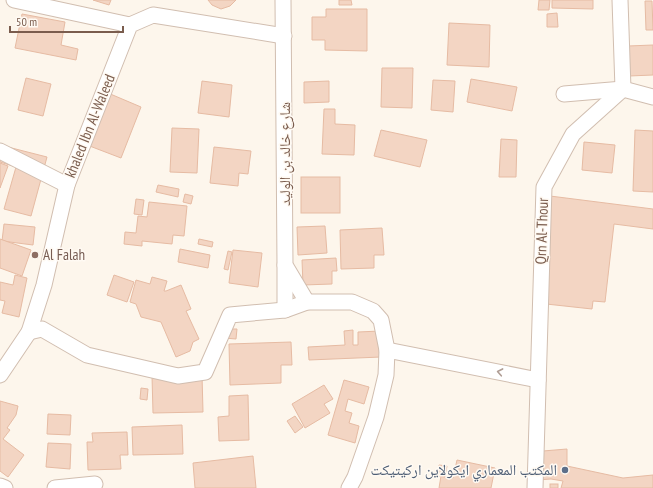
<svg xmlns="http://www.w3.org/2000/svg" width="653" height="488" font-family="'PT Sans Narrow','Noto Naskh Arabic',sans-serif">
  <rect width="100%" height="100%" fill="#fdf6ec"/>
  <g fill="#f3d5c3" stroke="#e6bba3">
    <polygon points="93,0 111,0 109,5"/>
    <polygon points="208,0 236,0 230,6 221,9 212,5"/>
    <polygon points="339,0 351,0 352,5 339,5"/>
    <polygon points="539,0 550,0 549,10 538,10"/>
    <polygon points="552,0 593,0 593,9 552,8"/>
    <polygon points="645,1 652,1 653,30 646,30"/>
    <polygon points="326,9 367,9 367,51 325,50 325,40 312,40 312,17 326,17"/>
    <polygon points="557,13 558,27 547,27 547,14"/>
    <polygon points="22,14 65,22 61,45 78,49 76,60 15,48"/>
    <polygon points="449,23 490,25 489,67 447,65"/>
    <polygon points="653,45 653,75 629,76 628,46"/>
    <polygon points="382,68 413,68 412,108 381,107"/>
    <polygon points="26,78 51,84 43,116 18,110"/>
    <polygon points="471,79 517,87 512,111 467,102"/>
    <polygon points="433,80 455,81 453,112 431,110"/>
    <polygon points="202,81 232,85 229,117 198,113"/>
    <polygon points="329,81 329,102 304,103 304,82"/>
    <polygon points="108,93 141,107 121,158 87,145"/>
    <polygon points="324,109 335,109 335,124 355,125 354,155 322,154"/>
    <polygon points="172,128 199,129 197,173 170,172"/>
    <polygon points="381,130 427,140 420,167 374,156"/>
    <polygon points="635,130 653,131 653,192 633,191"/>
    <polygon points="501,139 517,140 516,177 499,177"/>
    <polygon points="584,142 615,145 612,173 582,170"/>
    <polygon points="0,145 47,157 31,216 4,209 16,167 0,162"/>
    <polygon points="214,147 251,151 248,174 239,173 238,186 210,183"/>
    <polygon points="0,163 8,166 0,188"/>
    <rect x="301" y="177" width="39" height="36"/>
    <polygon points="158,185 179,189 178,197 156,192"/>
    <polygon points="185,194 193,196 191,204 183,202"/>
    <polygon points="550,196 653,209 653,229 614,224 605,302 593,301 592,309 537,303"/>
    <polygon points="136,199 144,200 142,215 134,214"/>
    <polygon points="149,202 187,206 184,236 173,235 172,244 142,241 142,246 124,244 125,232 136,233 138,216 147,217"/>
    <polygon points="4,224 35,227 33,245 2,241"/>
    <polygon points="325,226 327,253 298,255 297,227"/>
    <polygon points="382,228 384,255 374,255 374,268 341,269 340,230"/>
    <polygon points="0,239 31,250 22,276 0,268"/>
    <polygon points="199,239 213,242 212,247 198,244"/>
    <polygon points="180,249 210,255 208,268 178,262"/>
    <polygon points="233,250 262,253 258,287 229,283"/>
    <polygon points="228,251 232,252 228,270 224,269"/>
    <polygon points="336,258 337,271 332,271 332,284 303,285 302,260"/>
    <polygon points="15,275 27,278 19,317 2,313 5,301 0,300 0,282 13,285"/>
    <polygon points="114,275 134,282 127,302 107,295"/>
    <polygon points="152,277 167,281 164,291 166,291 181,285 191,309 186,311 199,339 193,342 190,351 176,357 161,322 141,317 136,304 130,302 136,280 150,284"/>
    <polygon points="224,329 237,329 236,339 224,338"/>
    <polygon points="353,330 353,345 358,345 358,332 380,331 381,357 309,360 308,347 345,345 344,331"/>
    <polygon points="291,342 292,365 281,365 281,383 230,385 229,344"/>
    <polygon points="202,375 203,412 153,413 152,376"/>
    <polygon points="344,380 369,387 364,404 348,399 345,411 352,413 349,423 359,426 355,443 328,435"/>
    <polygon points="324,385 333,399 324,404 330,413 305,428 292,404"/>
    <polygon points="141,388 148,389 147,400 140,399"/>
    <polygon points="248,395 249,440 219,441 218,417 229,416 229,396"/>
    <polygon points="0,401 18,406 16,415 7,428 10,430 3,439 24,455 8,477 0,471"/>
    <polygon points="48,414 71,415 70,435 47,434"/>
    <polygon points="295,416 303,427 295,433 287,421"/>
    <polygon points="182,425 183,454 133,455 132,427"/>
    <polygon points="127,432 128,455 120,455 121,469 88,470 87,442 93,442 92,433"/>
    <polygon points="48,443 71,444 70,469 46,467"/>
    <polygon points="567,449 567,466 623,478 653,475 653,488 561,488 563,481 551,479 536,480 543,451"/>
    <polygon points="253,456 256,488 195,488 193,463"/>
    <polygon points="457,460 495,468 491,488 439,488 441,476 453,478"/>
    <polygon points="439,465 447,466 445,477 437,476"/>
    <rect x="550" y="484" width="8" height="4"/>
  </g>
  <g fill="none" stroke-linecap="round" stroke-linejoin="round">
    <defs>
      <g id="minor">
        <polyline points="14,0 130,25"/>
        <polyline points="283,0 285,265 307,302"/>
        <polyline points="564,94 623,89 653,97"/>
        <polyline points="0,151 67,185"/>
        <polyline points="285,265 285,310"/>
        <polyline points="29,332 42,329 87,355 178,376 205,372 230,315 285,310 307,302 352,302 373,311 381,320 387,350 386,375 376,417 355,477 349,488"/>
        <polyline points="387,350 538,380"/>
        <polyline points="0,375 29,332 44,285 67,185 130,25 153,15 284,36"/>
        <polyline points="0,486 5,488"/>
        <polyline points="55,488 95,484"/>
        <polyline points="535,488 544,187 573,134 623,89 620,0"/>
      </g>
    </defs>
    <use href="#minor" stroke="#d1beb0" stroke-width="17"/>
    <use href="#minor" stroke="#fff" stroke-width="15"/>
  </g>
  <defs><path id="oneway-chevron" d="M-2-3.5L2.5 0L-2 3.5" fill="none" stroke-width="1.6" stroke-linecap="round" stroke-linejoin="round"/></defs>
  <use stroke="#af9d94" href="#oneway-chevron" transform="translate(500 372) rotate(-169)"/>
  <circle fill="#8d6e63" stroke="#fffaf3" stroke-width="1.5" cx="35" cy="255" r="4"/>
  <circle fill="#5c6f8a" stroke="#fffaf3" stroke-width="1.5" cx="565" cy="470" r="4"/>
  <g text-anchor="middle" stroke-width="3" stroke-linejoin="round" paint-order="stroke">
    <g font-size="15" fill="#7a5c4d" stroke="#fffaf3">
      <text transform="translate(90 126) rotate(-68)" y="5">khaled Ibn Al-Waleed</text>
      <text transform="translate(285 154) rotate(-90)" y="5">شارع خالد بن الوليد</text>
      <text transform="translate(542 231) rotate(-88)" y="5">Qrn Al-Thour</text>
    </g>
    <g font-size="15" fill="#785e54" stroke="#fffaf3" text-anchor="start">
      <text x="43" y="260">Al Falah</text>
    </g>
    <g font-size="15" fill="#4e5e75" stroke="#fffaf3" text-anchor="end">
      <text x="557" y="475">المكتب المعماري ايكولاين اركيتيكت</text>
    </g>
  </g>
  <path d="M10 26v6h113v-6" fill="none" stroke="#7a5c4d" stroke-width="2"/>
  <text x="16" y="26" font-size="12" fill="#7a5c4d" stroke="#fffaf3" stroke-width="3" paint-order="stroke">50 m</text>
</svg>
